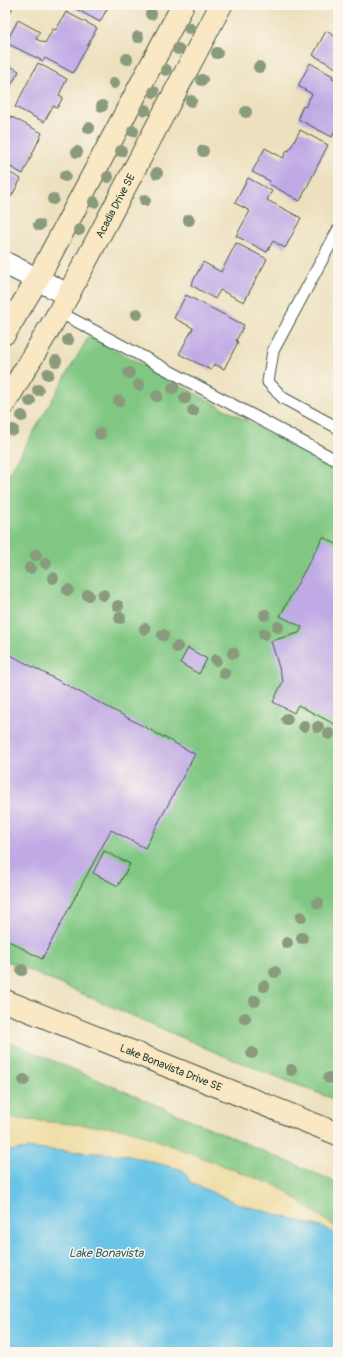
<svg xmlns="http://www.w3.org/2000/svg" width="343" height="1357" font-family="Pangolin,sans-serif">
  <rect width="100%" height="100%" fill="#fbf7ec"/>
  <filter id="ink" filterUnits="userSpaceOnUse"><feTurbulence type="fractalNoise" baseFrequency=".025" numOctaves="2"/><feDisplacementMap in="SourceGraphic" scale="8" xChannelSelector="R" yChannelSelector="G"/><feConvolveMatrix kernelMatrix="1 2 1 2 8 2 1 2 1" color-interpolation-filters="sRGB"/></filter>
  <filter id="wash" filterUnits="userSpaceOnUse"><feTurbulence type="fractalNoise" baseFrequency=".012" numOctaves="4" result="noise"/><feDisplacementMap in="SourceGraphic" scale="16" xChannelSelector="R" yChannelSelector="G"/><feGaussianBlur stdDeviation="0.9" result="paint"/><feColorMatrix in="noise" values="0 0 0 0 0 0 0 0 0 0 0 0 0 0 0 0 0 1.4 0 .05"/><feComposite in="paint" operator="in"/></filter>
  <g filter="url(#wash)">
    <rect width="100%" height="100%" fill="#ede0be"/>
    <g fill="#80c782" stroke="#50825b">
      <polygon points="89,336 338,470 338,1101 224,1056 5,960 5,481"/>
      <polygon points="5,1040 338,1183 338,1229 279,1187 127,1129 5,1118"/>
    </g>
    <polygon fill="#eeda9e" stroke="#868c69" points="5,1118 127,1129 279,1187 338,1229 338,1238 327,1229 239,1204 126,1155 32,1149 5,1151"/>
    <polygon fill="#69c4e7" stroke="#44808e" points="32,1149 126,1155 183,1170 191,1183 239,1204 328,1229 338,1238 338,1352 5,1352 5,1151"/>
    <g id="blocks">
      <g fill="#c0aae5">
        <polygon points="69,5 109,5 100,22"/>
        <polygon points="66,12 97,28 73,73 45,58 43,61 6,43 18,20 40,32 36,39 45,43 53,29 56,30"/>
        <polygon points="326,31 338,38 338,69 313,55"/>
        <polygon points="5,63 19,71 5,96"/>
        <polygon points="38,63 67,79 59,95 63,97 57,108 53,106 44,122 15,107"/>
        <polygon points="310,63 333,76 332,78 338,81 338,125 332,137 298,119 300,116 299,115 303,106 305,107 312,94 298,86"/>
        <polygon points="6,114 42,133 23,174 5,164"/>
        <polygon points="300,130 328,145 300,201 269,184 270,181 252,172 265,148 283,158 287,150 289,151"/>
        <polygon points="5,170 21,179 11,197 10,196 5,205"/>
        <polygon points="248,178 272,191 267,200 301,218 285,248 273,241 267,252 236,236 250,211 235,203"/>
        <polygon points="236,243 267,259 244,302 220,290 215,299 191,285 203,262 221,272"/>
        <polygon points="186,295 244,325 236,341 238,342 224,369 214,364 211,370 179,354 193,328 174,318"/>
        <polygon points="323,537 338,545 338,726 298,705 294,713 273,702 283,681 271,641 299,633 302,627 280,616"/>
        <polygon points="188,648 207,659 199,674 180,663"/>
        <polygon points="5,652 195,754 145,848 111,830 42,959 5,939"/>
        <polygon points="104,851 130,864 118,886 93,873"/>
      </g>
    </g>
  </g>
  <g filter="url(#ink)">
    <use href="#blocks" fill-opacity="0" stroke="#3e5549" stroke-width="1"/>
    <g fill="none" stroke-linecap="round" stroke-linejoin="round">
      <defs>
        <g id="lane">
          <polyline points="5,9 7,5"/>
          <polyline points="338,230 273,351 268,382 283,398 338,428"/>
          <polyline points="59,312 338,461"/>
        </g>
        <polyline id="street" points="5,263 68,295"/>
        <g id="secondary">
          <polyline points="5,333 37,280 183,5"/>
          <path id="s1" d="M5,403L59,312L221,5"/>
          <path id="s2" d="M5,1001L338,1134"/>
        </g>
      </defs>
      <use href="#lane" stroke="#3e5549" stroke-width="13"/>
      <use href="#street" stroke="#3e5549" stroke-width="24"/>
      <use href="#secondary" stroke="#3e5549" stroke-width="24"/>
      <use href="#lane" stroke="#fff" stroke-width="11"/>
      <use href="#street" stroke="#fff" stroke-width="22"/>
      <use href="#secondary" stroke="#fae7c3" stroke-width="22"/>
    </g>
    <g fill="#899a7d">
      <circle cx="151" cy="14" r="6"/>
      <circle cx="189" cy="28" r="6"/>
      <circle cx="138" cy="37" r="6"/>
      <circle cx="178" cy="49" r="6"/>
      <circle cx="217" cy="53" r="6"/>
      <circle cx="127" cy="59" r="6"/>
      <circle cx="259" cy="67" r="6"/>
      <circle cx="166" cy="70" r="6"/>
      <circle cx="202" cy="80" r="6"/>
      <circle cx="114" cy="83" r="6"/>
      <circle cx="154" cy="92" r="6"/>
      <circle cx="191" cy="101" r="6"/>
      <circle cx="102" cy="106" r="6"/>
      <circle cx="145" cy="110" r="6"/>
      <circle cx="246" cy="112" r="6"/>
      <circle cx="89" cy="128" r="6"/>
      <circle cx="133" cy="131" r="6"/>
      <circle cx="121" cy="151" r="6"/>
      <circle cx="203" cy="151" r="6"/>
      <circle cx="77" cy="152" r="6"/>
      <circle cx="157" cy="173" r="6"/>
      <circle cx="65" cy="176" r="6"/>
      <circle cx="108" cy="177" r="6"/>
      <circle cx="53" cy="199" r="6"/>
      <circle cx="145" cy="200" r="6"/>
      <circle cx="94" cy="202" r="6"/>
      <circle cx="189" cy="220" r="6"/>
      <circle cx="39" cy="225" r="6"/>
      <circle cx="79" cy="230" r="6"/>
      <circle cx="137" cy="314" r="6"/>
      <circle cx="68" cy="340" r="6"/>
      <circle cx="56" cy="361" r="6"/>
      <circle cx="129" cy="373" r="6"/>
      <circle cx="48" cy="374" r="6"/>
      <circle cx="139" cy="385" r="6"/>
      <circle cx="173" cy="388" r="6"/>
      <circle cx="38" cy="390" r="6"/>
      <circle cx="157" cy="396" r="6"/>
      <circle cx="185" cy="398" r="6"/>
      <circle cx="30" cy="401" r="6"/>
      <circle cx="119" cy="401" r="6"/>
      <circle cx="193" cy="411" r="6"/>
      <circle cx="22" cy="416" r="6"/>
      <circle cx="13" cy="430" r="6"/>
      <circle cx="100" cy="434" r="6"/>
      <circle cx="36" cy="555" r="6"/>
      <circle cx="46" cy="563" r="6"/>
      <circle cx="30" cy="568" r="6"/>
      <circle cx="53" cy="578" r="6"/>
      <circle cx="68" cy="590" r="6"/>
      <circle cx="88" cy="595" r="6"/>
      <circle cx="103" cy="595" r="6"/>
      <circle cx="118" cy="606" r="6"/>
      <circle cx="265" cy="615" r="6"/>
      <circle cx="120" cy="618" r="6"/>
      <circle cx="278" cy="627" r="6"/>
      <circle cx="145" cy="629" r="6"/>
      <circle cx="264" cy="634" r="6"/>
      <circle cx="163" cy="635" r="6"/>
      <circle cx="177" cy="647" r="6"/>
      <circle cx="233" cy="653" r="6"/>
      <circle cx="216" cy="660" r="6"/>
      <circle cx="224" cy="673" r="6"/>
      <circle cx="287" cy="719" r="6"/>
      <circle cx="304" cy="726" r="6"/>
      <circle cx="318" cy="727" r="6"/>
      <circle cx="329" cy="734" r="6"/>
      <circle cx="318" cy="903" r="6"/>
      <circle cx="301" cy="917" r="6"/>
      <circle cx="302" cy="938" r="6"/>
      <circle cx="287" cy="943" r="6"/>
      <circle cx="22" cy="970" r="6"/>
      <circle cx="275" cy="972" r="6"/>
      <circle cx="264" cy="986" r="6"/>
      <circle cx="255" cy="1001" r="6"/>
      <circle cx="245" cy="1018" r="6"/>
      <circle cx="252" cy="1053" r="6"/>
      <circle cx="291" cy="1070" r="6"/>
      <circle cx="329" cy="1078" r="6"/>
      <circle cx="24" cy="1080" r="6"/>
    </g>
  </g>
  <g text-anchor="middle" stroke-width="3" stroke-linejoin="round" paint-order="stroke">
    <g font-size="11" fill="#1f3d34" stroke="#fbf7ec">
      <text dy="4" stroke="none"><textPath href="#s1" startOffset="226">Acadia Drive SE</textPath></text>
      <text dy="4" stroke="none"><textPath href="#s2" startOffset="179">Lake Bonavista Drive SE</textPath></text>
    </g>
    <g font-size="12" font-style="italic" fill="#325f61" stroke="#fbf7ec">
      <text x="106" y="1257">Lake Bonavista</text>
    </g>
  </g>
  <rect width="343" height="1357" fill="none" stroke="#fbf7ec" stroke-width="20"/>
</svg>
